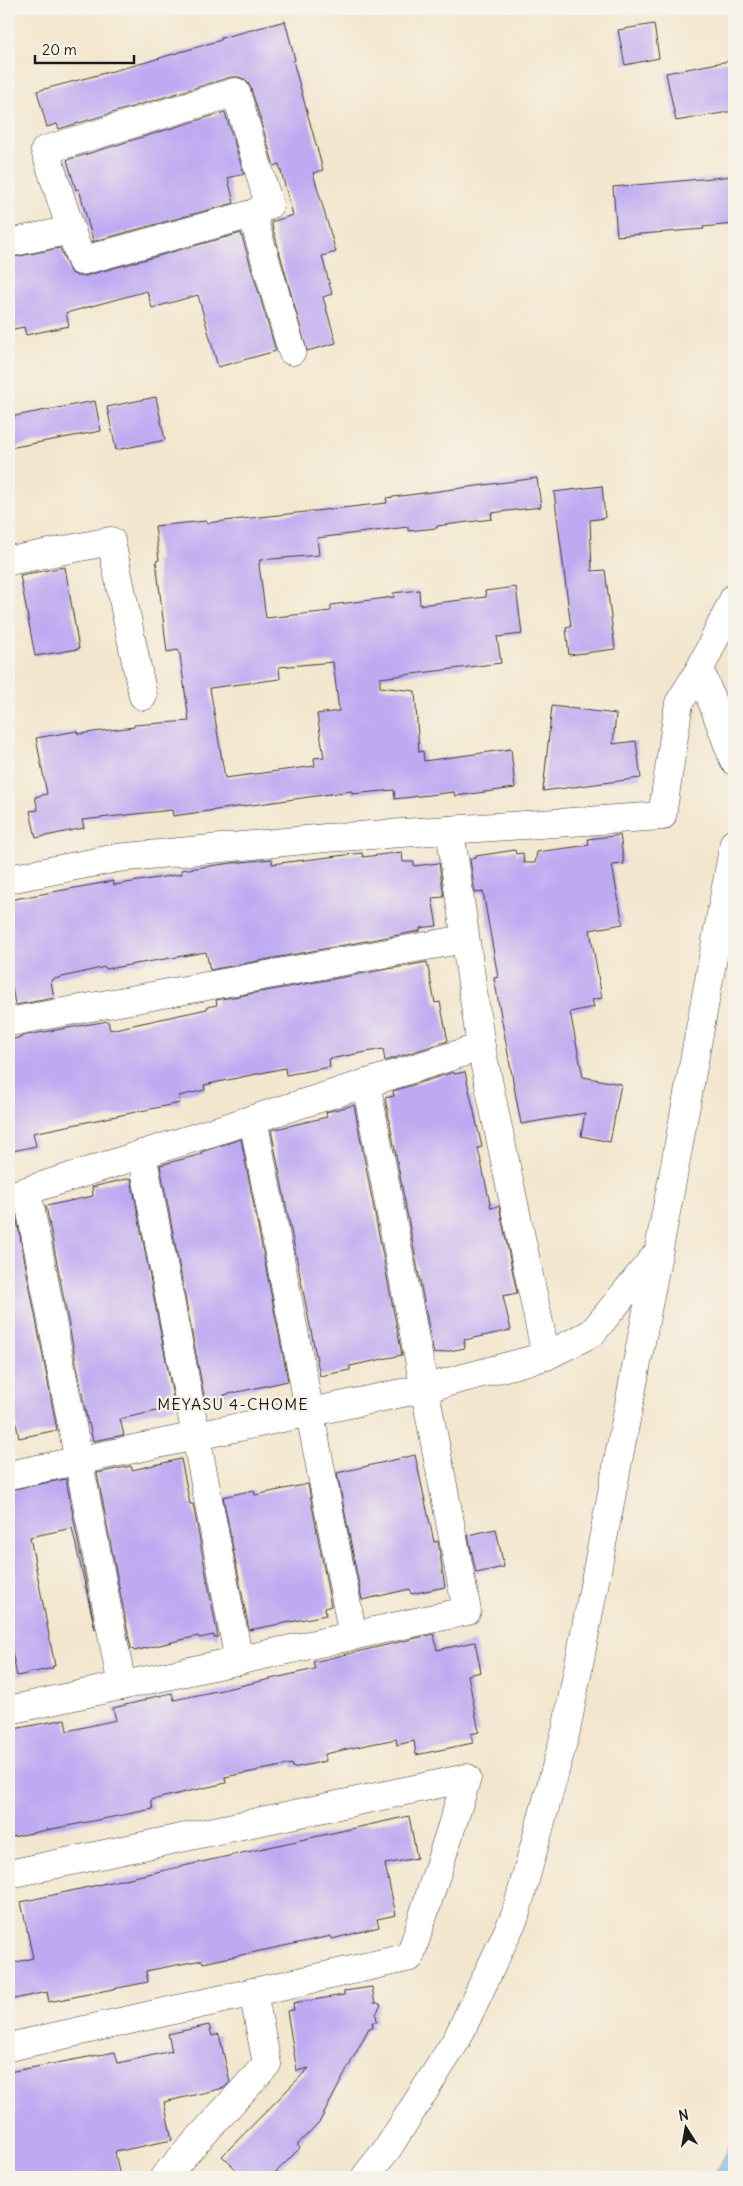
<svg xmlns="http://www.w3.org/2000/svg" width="743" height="2186" font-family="Delius,sans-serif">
  <rect width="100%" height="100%" fill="#f7f3e8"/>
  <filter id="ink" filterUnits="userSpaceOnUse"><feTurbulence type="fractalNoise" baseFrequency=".02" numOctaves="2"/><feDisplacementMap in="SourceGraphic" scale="10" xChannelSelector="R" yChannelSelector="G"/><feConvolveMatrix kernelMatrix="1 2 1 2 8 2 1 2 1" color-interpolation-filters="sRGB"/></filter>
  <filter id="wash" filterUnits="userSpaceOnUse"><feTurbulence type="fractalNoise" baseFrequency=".0096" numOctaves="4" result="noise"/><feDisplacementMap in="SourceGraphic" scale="20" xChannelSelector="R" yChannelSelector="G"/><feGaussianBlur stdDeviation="1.12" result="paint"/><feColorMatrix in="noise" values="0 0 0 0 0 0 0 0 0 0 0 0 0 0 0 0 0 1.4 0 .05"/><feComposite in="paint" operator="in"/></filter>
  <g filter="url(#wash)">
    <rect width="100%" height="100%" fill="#f3e6ce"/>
    <polygon fill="#6ab7e4" stroke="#436a80" points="734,2137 734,2177 714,2177"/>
    <g id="blocks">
      <g fill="#bfaaf1" fill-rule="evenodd">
        <polygon points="285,21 295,60 293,61 323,170 313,173 336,252 322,256 332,294 323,297 336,343 307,351 271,222 293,215 279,164 274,166 251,88 246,80 239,77 231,77 59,129 57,124 47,127 37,91 143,63 221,40 221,38"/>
        <polygon points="654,24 659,58 625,65 618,30"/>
        <polygon points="734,60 734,111 676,121 666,73"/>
        <polygon points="225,112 244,174 228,178 234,203 91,242 93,241 79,189 76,190 67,160"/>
        <polygon points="734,176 734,224 703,227 704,229 617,236 613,187"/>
        <polygon points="241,233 276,351 218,367 198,295 152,308 147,291 66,313 69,326 26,335 24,327 9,330 9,258 60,248 70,272 77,276 85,276"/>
        <polygon points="156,397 165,440 116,450 107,407"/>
        <polygon points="95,401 101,431 9,448 9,417"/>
        <path d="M537,478L541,507L491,513L492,519L437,526V528L408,531V527L317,538L319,555L260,560L259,565L266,618L331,611V605L394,597L393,593L419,590L420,605L486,597L485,591L516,587L522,634L497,637L501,663L380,678V687L415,691L419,752L423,751L424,761L511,749L515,788L455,796L454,792L395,799L394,790L352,794V791L173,816L172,810L82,820L84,828L36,838L30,811L38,810L35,797L47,794L36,738L77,731L78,734L134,727V725L189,721L180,655L178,650L167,652L156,561L159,560L155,526L206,521V523L387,503L386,498ZM333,662L339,711L317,714L324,757L314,758L315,766L225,778L210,688L280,679L279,667Z"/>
        <polygon points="602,486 605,518 590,520 592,571 605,570 615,649 569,655 566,628 571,627 554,492"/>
        <polygon points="65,567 79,649 35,656 20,575"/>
        <polygon points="552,706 616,714 613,744 636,741 641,778 543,791"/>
        <polygon points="620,835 624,864 612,865 623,924 590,930 602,998 592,1000 594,1007 570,1012 583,1077 621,1084 610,1142 581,1136 585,1113 521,1124 494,978 498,977 483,892 475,893 470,859 476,858 476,856 515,850 516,854 523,853 524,863 535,863 537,852 589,845 588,839"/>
        <polygon points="402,852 403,862 414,862 414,866 439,863 444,897 432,898 437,926 420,928 420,931 210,970 206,952 106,969 105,967 54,979 51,981 54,998 15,1005 12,986 9,986 9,900 113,881 114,885 182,874 181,870 232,863 272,859 272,864 362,853 363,857"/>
        <polygon points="427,962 435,1003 440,1002 448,1041 385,1061 383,1049 329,1059 330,1067 286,1075 285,1068 204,1085 205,1090 179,1096 180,1103 33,1133 36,1146 9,1152 9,1040 22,1037 21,1036 108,1021 110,1030 207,1009 207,1007 217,1005 216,1000"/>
        <polygon points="454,1072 454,1074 465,1072 482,1147 478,1148 491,1208 499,1206 517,1293 503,1296 511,1330 464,1340 465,1348 434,1354 385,1098 394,1096 393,1091"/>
        <polygon points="354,1105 402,1355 350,1366 350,1370 320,1376 271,1130 327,1117 326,1112"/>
        <polygon points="241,1139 288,1381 224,1395 224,1397 205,1401 160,1165 202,1154 201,1152"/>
        <polygon points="131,1178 175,1407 120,1419 124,1435 93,1441 89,1423 88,1424 46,1206 93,1196 92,1187"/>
        <polygon points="16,1215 57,1430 19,1438 9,1389 9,1217"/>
        <polygon points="415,1455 434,1542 438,1541 445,1587 411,1594 410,1589 362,1600 337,1473"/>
        <polygon points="181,1459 190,1504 193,1504 218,1637 214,1638 214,1635 199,1638 198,1636 134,1651 133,1649 131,1649 97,1473 131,1466 132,1470"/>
        <polygon points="66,1479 95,1629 72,1528 30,1537 55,1666 52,1666 53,1668 17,1676 9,1637 9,1490"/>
        <polygon points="308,1484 331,1606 325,1608 326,1615 249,1630 223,1497 254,1490 255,1495"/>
        <polygon points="496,1529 504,1567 476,1573 468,1535"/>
        <polygon points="434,1634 437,1650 475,1642 481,1672 468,1675 479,1732 471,1734 473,1743 416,1755 414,1741 397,1745 396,1739 352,1748 325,1754 326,1761 293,1768 292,1764 225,1777 226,1783 151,1800 153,1809 12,1837 9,1818 9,1730 65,1719 67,1731 116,1720 113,1708 146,1700 145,1699 172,1693 174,1700 226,1689 315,1669 313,1662"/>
        <polygon points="409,1816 417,1858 385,1864 396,1915 377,1919 379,1927 332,1939 331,1936 203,1963 202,1960 146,1971 148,1982 103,1991 49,2002 47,1992 9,2000 9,1964 33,1958 21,1902"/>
        <polygon points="372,1987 375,2004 376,2002 381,2005 376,2014 377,2022 372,2022 373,2028 369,2028 320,2121 297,2145 300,2148 271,2177 244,2177 222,2156 309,2068 297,2071 287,2011 294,2010 293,2003 344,1995 344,1991"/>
        <polygon points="209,2025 212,2036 219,2034 230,2082 224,2088 164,2102 172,2140 115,2152 120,2177 9,2177 9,2072 115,2052 118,2063 172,2051 168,2034"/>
      </g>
    </g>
  </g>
  <g filter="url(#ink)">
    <use href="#blocks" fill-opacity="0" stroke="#3c3a37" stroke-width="1"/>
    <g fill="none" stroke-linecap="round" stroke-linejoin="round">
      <defs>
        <g id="minor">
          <polygon points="236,92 269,205 252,214 81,261 45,150"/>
          <polyline points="252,214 292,351"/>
          <polyline points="9,243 71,230"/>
          <polyline points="9,558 14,560 111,541 143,696"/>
          <polyline points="700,669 734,761"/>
          <polyline points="450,830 481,1047 546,1356"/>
          <polyline points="9,879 117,858 326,838 662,816 679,703 700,669 734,598"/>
          <polyline points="9,1022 465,939"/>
          <polyline points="253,1119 353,1636"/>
          <polyline points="142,1154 239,1661"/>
          <polyline points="27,1191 122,1686"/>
          <polyline points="10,1196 481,1047"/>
          <polyline points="9,1475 426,1388 546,1356 592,1333 657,1254"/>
          <polyline points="9,1710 467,1611 366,1083"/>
          <polyline points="9,1874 467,1778 410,1957 9,2047"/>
          <polyline points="164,2177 267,2064 253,1992"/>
          <polyline points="365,2177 388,2148 457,2039 515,1916 566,1731 673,1176 734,843"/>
        </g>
      </defs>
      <use href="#minor" stroke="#3c3a37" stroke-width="29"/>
      <use href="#minor" stroke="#fff" stroke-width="28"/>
    </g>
  </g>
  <g text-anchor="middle" stroke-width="4.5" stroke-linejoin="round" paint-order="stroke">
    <g font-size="16" letter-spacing="1" fill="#1c1c1c" stroke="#f7f3e8">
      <text x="233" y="1410">MEYASU 4-CHOME</text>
    </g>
  </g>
  <rect width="743" height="2186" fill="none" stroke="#f7f3e8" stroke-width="30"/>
  <g transform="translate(686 2128) rotate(349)" stroke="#f7f3e8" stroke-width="4" paint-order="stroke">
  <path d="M0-4L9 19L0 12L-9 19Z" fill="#1c1c1c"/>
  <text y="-8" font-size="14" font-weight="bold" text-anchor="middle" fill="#1c1c1c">N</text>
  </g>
  <path d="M35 55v8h99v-8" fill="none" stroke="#1c1c1c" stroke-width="2.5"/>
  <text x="42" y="55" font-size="15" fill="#1c1c1c" stroke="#f7f3e8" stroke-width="4" paint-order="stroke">20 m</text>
</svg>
